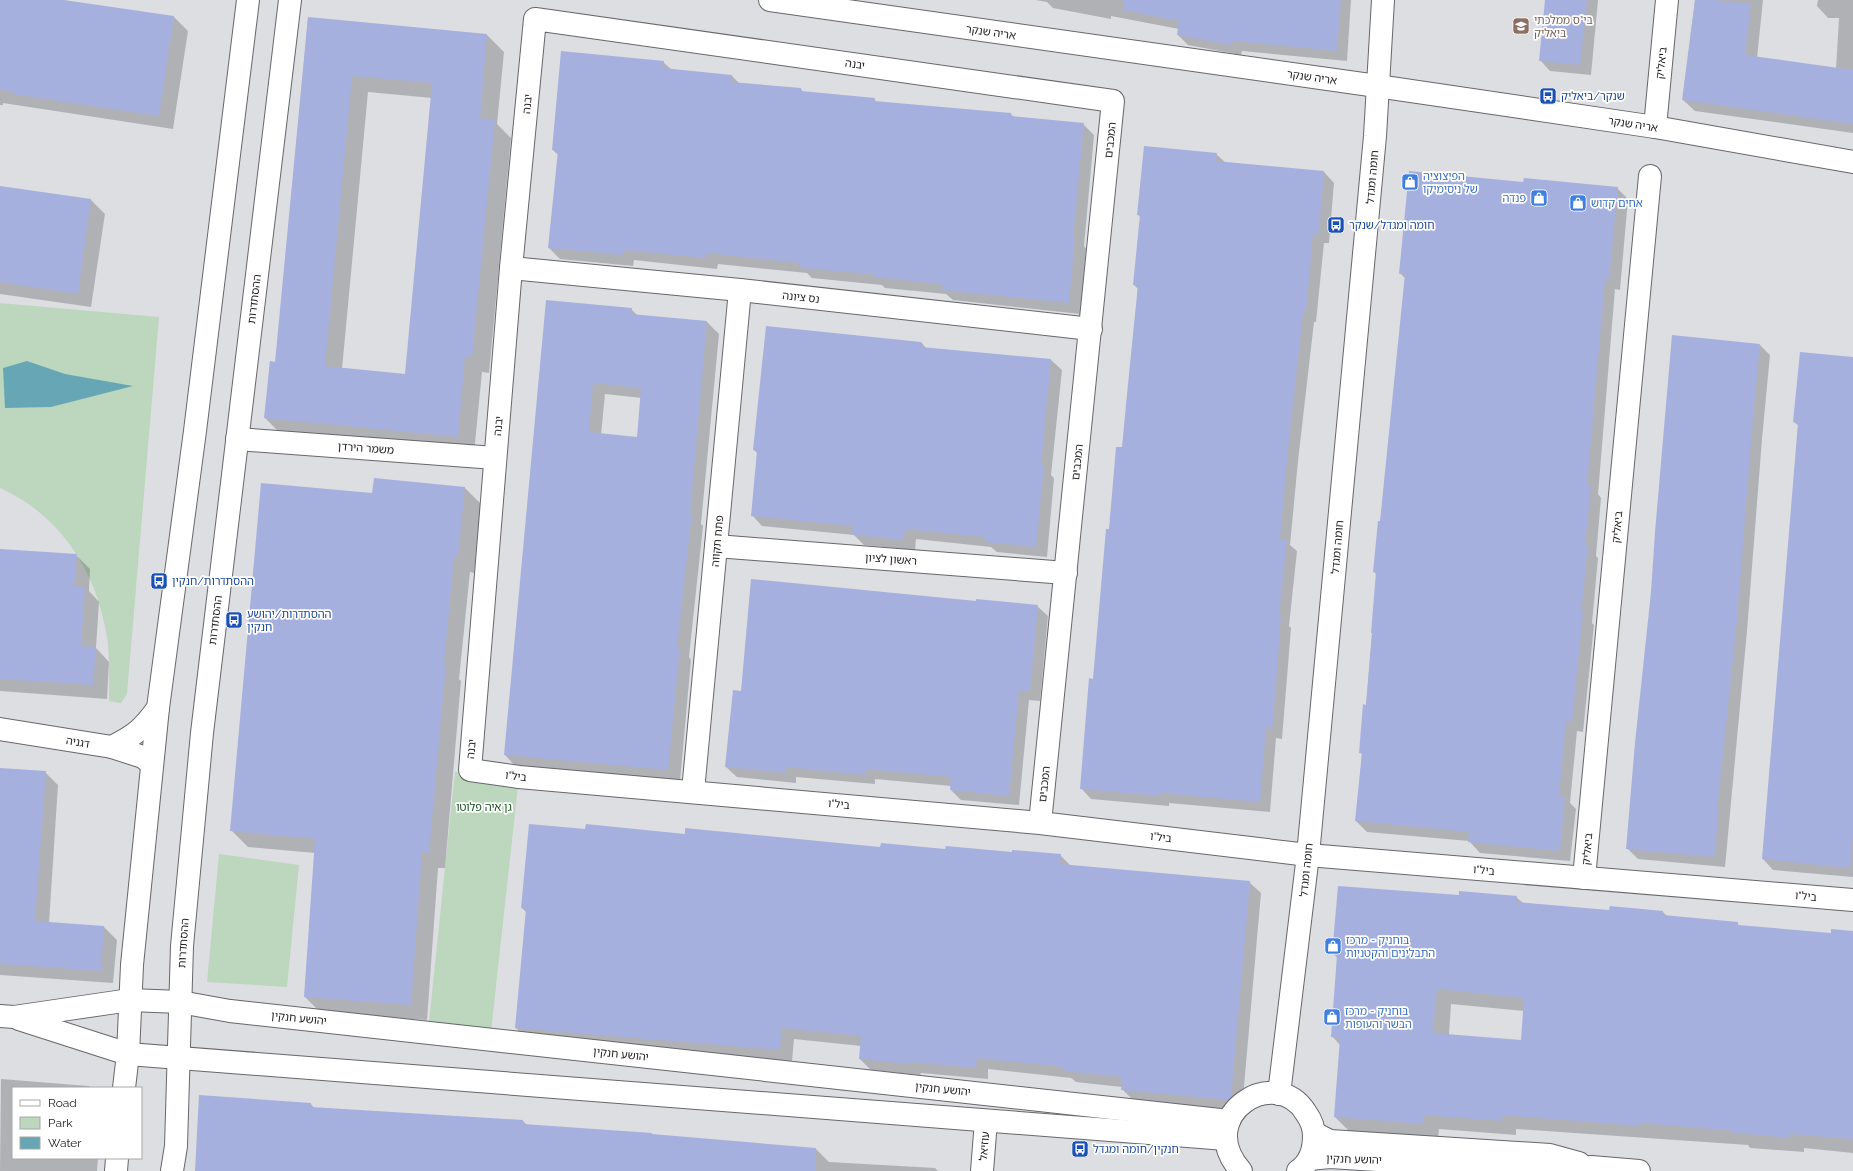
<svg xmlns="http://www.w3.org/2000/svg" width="1853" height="1171" font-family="Raleway,'Noto Sans Hebrew',sans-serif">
  <rect width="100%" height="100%" fill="#dddee2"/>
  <g fill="#bcd7bd">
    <path d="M0,303L159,317L127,694L121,703L109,701C109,680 110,658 107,637C97,573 61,515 0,488Z"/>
    <polygon points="455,772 519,777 491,1032 429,1022"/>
    <polygon points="219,854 299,865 287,987 207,982"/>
  </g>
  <polygon fill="#67a7b5" points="27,361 65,374 133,386 51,407 5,408 3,368"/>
  <g fill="#0003" fill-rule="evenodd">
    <polygon points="0,0 56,0 174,17 188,31 173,129 3,103 3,105 0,105"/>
    <polygon points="1035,0 1351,0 1347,61 1242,51 1241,55 1188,45 1178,35 1179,29 1111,16 1111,19 1053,8 1047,2"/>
    <polygon points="1546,0 1598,0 1591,75 1550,71 1540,60"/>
    <polygon points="1695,0 1763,0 1757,58 1836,69 1839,18 1828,18 1817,6 1818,0 1853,0 1853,133 1695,111 1683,100"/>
    <path d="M308,18L487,35L504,52L497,124L511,138L489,373L482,372L474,453L282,435L265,418L270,362L276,363ZM368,92L432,98L406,375L342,369Z"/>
    <polygon points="663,62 672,70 732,76 739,83 801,89 804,93 874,99 877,102 1011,114 1015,118 1083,124 1094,135 1084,246 1086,249 1080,314 953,300 946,294 885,288 882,285 812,278 807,273 718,264 717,269 634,260 633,266 560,259 549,248 558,155 553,150"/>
    <polygon points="1216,154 1226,163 1324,172 1334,183 1329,243 1324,243 1316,322 1314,322 1298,461 1290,545 1297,551 1289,626 1291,628 1282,739 1276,738 1270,812 1169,803 1169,806 1091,799 1081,788 1110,530 1123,448 1138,289 1134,285 1141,218 1138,215"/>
    <polygon points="1524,183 1617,188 1628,199 1620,290 1615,289 1598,494 1601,498 1596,556 1598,558 1592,623 1594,625 1583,732 1577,731 1570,803 1576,809 1570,861 1480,853 1469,841 1367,832 1356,821 1362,755 1360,752 1366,706 1377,575 1374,572 1381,522 1405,278 1400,273"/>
    <polygon points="0,187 91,200 105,214 91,307 0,294"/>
    <path d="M547,301L631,309L638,316L707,322L719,334L701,524L703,526L689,657L691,660L680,781L516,767L505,755ZM605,394L642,398L638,438L601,435Z"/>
    <polygon points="921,342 926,348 1051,360 1062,370 1051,475 1054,478 1047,557 997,552 991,547 916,539 915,550 864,545 854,535 762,526 752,515 758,454 754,450"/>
    <polygon points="1760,345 1770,355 1762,439 1747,631 1725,867 1638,859 1627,848"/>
    <polygon points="1853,358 1853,877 1773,870 1763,859 1799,426 1794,422"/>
    <polygon points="465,488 481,504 474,573 470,572 459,679 461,681 445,868 438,868 427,1020 321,1013 305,997 315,853 248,847 232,831 373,494"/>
    <polygon points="0,550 76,555 90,569 89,591 99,602 96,648 109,662 107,699 0,691"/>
    <polygon points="976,602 1037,606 1048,616 1040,701 1029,700 1019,805 961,800 951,790 951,786 875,779 875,784 796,777 796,783 737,777 726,767 742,692"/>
    <polygon points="0,769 45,772 58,785 49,923 104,927 117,940 113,983 0,975"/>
    <polygon points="586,830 686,835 881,848 1060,855 1071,866 1249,882 1261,893 1242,1109 1241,1111 1134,1101 1122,1089 1122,1087 1076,1082 1071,1078 988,1069 988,1079 921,1073 920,1075 871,1070 860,1059 861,1046 794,1039 792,1061 527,1039 516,1028 527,913 522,908"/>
    <path d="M1460,896L1516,897L1523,903L1610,911L1663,912L1667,916L1737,923L1740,926L1831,934L1853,932V1153L1804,1148V1152L1750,1148L1748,1145L1516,1129V1135L1439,1129L1438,1139L1350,1132L1335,1117L1340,1045L1332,1036L1338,958L1333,954ZM1451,1004L1524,1011L1522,1041L1449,1035Z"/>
    <polygon points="1,1079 89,1086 91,1088 13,1088 13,1158 98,1158 97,1171 0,1171"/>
    <polygon points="311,1104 314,1108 523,1121 527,1125 816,1149 829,1162 935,1168 938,1171 195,1171"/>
  </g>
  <g fill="#a6b0df" fill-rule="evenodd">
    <polygon points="0,0 64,0 174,16 159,116 13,94 13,91 0,90"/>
    <polygon points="1124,0 1341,0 1337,51 1232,41 1231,45 1177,35 1179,21 1123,10"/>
    <polygon points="1545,0 1587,0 1580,65 1539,61"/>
    <polygon points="1695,0 1714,0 1751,4 1745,55 1853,70 1853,124 1682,100"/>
    <path d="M308,17L487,34L480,118L495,120L472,357L465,356L458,437L264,418L270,361L275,362ZM352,76L432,83L405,374L325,366Z"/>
    <polygon points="561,51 664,61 663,68 732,75 731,82 801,88 801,91 875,98 874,101 1011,113 1011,116 1084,123 1073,237 1075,237 1069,303 941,290 941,284 873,277 873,274 800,268 800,263 707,253 706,258 623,250 623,255 548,248 558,151 552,150"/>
    <polygon points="1144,146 1217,153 1216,161 1324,171 1319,233 1313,233 1306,312 1303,312 1288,449 1280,539 1287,540 1279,616 1281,616 1276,684 1272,729 1266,728 1260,802 1159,793 1159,796 1080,789 1089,678 1093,679 1106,529 1109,529 1116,447 1122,447 1128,384 1138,285 1133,285 1140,215 1137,215"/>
    <polygon points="1409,171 1523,182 1524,178 1618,187 1609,279 1605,279 1587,486 1591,486 1585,546 1588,546 1581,613 1583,613 1572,722 1566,721 1559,796 1565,797 1560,851 1468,842 1469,832 1355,821 1362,753 1359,753 1363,704 1366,705 1372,633 1371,633 1376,572 1373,572 1378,521 1380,521 1405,274 1399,274"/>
    <polygon points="0,186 91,199 78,294 0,282"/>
    <path d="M546,300L632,308L631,314L707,321L690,513H692L677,647H680L668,770L504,755ZM593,383L641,388L637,437L589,432Z"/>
    <polygon points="766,326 921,342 921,347 1051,359 1041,466 1044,466 1036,547 985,542 985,537 905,529 904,540 852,535 853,526 751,516 757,451 753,450"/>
    <polygon points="1672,335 1760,344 1752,428 1737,620 1717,811 1719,811 1714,857 1626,849 1635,743 1651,592 1655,532"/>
    <polygon points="1800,352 1853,357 1853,832 1850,868 1762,859 1798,423 1793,422"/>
    <polygon points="374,478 465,487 458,557 454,557 444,664 446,664 429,853 422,852 411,1005 304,997 315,839 230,831 261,483 372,493"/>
    <polygon points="0,549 77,554 74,586 85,587 81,646 96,647 93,685 0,679"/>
    <polygon points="751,579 976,601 976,599 1038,605 1030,691 1019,690 1009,796 950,790 951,777 865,769 865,775 786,767 786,773 725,767 733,690 741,691"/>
    <polygon points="0,768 46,771 35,921 104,926 101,971 0,964"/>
    <polygon points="529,824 585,829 586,824 685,834 685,828 880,847 881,843 945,849 946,846 1012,852 1012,850 1061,854 1060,864 1250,881 1231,1098 1229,1100 1121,1090 1122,1077 1063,1071 1064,1067 977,1058 976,1068 909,1062 909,1064 859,1059 861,1036 782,1028 780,1050 515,1028 526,909 521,908"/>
    <path d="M1338,886L1459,895V891L1517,896L1516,902L1609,910L1610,906L1663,911V915L1738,922V925L1831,933V929L1853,931V1139L1790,1134V1138L1734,1133V1131L1640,1123V1126L1502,1115L1501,1121L1424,1115V1124L1334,1117L1340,1038L1331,1037L1337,955L1332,954ZM1437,989L1524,998L1521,1040L1433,1033Z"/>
    <polygon points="199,1095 311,1103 311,1107 523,1120 523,1124 652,1133 652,1134 816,1148 815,1171 195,1171"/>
  </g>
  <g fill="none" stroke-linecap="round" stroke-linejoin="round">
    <defs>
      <g id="minor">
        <polyline points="770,0 1377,86 1655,127 1853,162"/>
        <polyline points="1655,127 1667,0"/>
        <polyline points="511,268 740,290 1091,329"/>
        <polyline points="237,439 495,458"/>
        <polyline points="716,546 1066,573"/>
        <polyline points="0,729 112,747 143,757 152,764"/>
        <path d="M112,747C135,735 143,729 158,708"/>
        <polyline points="693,791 740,290"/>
        <polyline points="1040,823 1113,101 535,19 511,268 470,770 519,777 1040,823 1308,855 1853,900"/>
        <polyline points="1584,878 1650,176"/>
        <polyline points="0,1016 14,1017 130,1000 180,1002 230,1011 1229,1121"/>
        <polyline points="19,1019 128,1054 1226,1139"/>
        <polyline points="124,1088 128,1054 132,965 158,708 195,431 248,0"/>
        <polyline points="1279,1094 1308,855 1375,136 1383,0"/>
        <polyline points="1314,1133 1330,1141 1550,1155 1579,1163"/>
        <polyline points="1309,1159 1330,1157 1549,1171 1591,1167 1639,1171"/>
        <polyline points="116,1171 117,1158"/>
        <polyline points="172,1171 176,1146 182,946 202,733 290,0"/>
        <polyline points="982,1171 986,1121"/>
        <path d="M1241,1171C1192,1115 1276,1063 1306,1113C1311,1120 1314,1128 1314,1136C1314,1149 1310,1163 1298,1171"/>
      </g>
    </defs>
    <use href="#minor" stroke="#66676a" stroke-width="24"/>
    <use href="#minor" stroke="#fff" stroke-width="22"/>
  </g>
  <defs>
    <symbol id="school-square" viewBox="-11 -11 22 22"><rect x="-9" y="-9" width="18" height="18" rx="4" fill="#8d6e63" stroke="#fff"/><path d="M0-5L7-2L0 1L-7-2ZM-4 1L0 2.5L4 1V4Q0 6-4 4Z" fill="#fff"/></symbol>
    <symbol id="bus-square" viewBox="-11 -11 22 22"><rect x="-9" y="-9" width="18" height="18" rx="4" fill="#1a4fb4" stroke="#fff"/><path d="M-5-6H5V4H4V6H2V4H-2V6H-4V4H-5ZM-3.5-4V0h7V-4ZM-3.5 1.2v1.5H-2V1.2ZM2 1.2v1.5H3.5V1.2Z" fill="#fff"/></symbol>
    <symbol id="shop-square" viewBox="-11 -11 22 22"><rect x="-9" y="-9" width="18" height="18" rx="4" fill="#3f7fe0" stroke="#fff"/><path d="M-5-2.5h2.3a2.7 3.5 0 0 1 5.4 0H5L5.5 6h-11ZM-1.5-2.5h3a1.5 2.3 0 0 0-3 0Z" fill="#fff"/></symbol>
  </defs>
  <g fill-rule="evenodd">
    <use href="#school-square" x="1511" y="16" width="20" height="20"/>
    <use href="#bus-square" x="1538" y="86" width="20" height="20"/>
    <use href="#shop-square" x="1400" y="172" width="20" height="20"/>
    <use href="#shop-square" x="1529" y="188" width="20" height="20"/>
    <use href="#shop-square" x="1568" y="193" width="20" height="20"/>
    <use href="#bus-square" x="1326" y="215" width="20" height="20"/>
    <use href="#bus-square" x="149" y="571" width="20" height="20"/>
    <use href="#bus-square" x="224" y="610" width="20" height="20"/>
    <use href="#shop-square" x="1323" y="936" width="20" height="20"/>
    <use href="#shop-square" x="1322" y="1007" width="20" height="20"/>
    <use href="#bus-square" x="1070" y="1139" width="20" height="20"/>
  </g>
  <g text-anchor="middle" stroke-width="3.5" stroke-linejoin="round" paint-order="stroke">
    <g font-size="11" fill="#785e54" stroke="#fff" text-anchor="start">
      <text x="1534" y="24">בי"ס ממלכתי<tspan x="1534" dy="13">ביאליק</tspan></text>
    </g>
    <g font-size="11" fill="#222223" stroke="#fff">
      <text transform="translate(991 32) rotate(8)" y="4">אריה שנקר</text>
      <text transform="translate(1661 63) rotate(-84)" y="4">ביאליק</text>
      <text transform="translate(855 64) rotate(8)" y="4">יבנה</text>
      <text transform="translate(1312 77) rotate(8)" y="4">אריה שנקר</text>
      <text transform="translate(527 104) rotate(-85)" y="4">יבנה</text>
      <text transform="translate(1633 124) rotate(9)" y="4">אריה שנקר</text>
      <text transform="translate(1110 140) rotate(-84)" y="4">המכבים</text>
      <text transform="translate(1372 177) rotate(-85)" y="4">חומה ומגדל</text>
      <text transform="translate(801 297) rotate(6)" y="4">נס ציונה</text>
      <text transform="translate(254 299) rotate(-83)" y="4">ההסתדרות</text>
      <text transform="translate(498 426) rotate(-85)" y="4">יבנה</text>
      <text transform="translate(366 448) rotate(4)" y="4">משמר הירדן</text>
      <text transform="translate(1077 462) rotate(-84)" y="4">המכבים</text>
      <text transform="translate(1617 527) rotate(-85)" y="4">ביאליק</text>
      <text transform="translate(717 541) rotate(-85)" y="4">פתח תקווה</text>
      <text transform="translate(1337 547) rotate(-85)" y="4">חומה ומגדל</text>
      <text transform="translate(891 559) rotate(4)" y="4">ראשון לציון</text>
      <text transform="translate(215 620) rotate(-83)" y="4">ההסתדרות</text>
      <text transform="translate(78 742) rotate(9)" y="4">דגניה</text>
      <text transform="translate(471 749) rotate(-85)" y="4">יבנה</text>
      <text transform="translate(516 776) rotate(7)" y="4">ביל"ו</text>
      <text transform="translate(1044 784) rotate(-84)" y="4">המכבים</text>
      <text transform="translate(839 804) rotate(5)" y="4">ביל"ו</text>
      <text transform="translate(1161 837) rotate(7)" y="4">ביל"ו</text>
      <text transform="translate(1587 849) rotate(-85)" y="4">ביאליק</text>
      <text transform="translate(1306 870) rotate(-84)" y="4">חומה ומגדל</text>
      <text transform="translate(1484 870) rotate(5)" y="4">ביל"ו</text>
      <text transform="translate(1806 896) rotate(5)" y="4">ביל"ו</text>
      <text transform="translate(183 943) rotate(-86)" y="4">ההסתדרות</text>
      <text transform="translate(299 1018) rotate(6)" y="4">יהושע חנקין</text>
      <text transform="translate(621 1054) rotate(6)" y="4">יהושע חנקין</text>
      <text transform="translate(943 1089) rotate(6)" y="4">יהושע חנקין</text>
      <text transform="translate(984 1146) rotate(-85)" y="4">עוזיאל</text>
      <text transform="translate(1354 1159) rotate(2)" y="4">יהושע חנקין</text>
    </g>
    <g font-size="11" fill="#164399" stroke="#fff" text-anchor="start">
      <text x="1561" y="100">שנקר/ביאליק</text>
      <text x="1349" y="229">חומה ומגדל/שנקר</text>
      <text x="172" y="585">ההסתדרות/חנקין</text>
      <text x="247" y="618">ההסתדרות/יהושע<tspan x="247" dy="13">חנקין</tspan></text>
      <text x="1093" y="1153">חנקין/חומה ומגדל</text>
    </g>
    <g font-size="11" fill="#366cbe" stroke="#fff" text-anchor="start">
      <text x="1423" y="180">הפיצוציה<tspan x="1423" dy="13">של ניסימיקו</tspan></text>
      <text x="1526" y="202" text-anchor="end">פנדה</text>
      <text x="1591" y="207">אחים קדוש</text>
      <text x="1346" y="944">בוחניק - מרכז<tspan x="1346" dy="13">התבלינים והקטניות</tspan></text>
      <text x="1345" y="1015">בוחניק - מרכז<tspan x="1345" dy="13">הבשר והעופות</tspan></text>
    </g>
    <g font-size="11" fill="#164f1d" stroke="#fff">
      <text x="484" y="811">גן איה פלוטו</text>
    </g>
  </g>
  <rect x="12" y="1087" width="130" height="72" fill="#ffffff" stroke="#a7a7a7"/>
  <rect x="20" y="1100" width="20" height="6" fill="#ffffff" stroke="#a7a7a7"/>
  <text x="48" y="1107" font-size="12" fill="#222223">Road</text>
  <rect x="20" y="1117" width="20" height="12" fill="#bcd7bd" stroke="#a7a7a7"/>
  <text x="48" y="1127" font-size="12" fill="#222223">Park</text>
  <rect x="20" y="1137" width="20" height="12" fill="#67a7b5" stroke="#a7a7a7"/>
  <text x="48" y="1147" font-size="12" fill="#222223">Water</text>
</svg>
